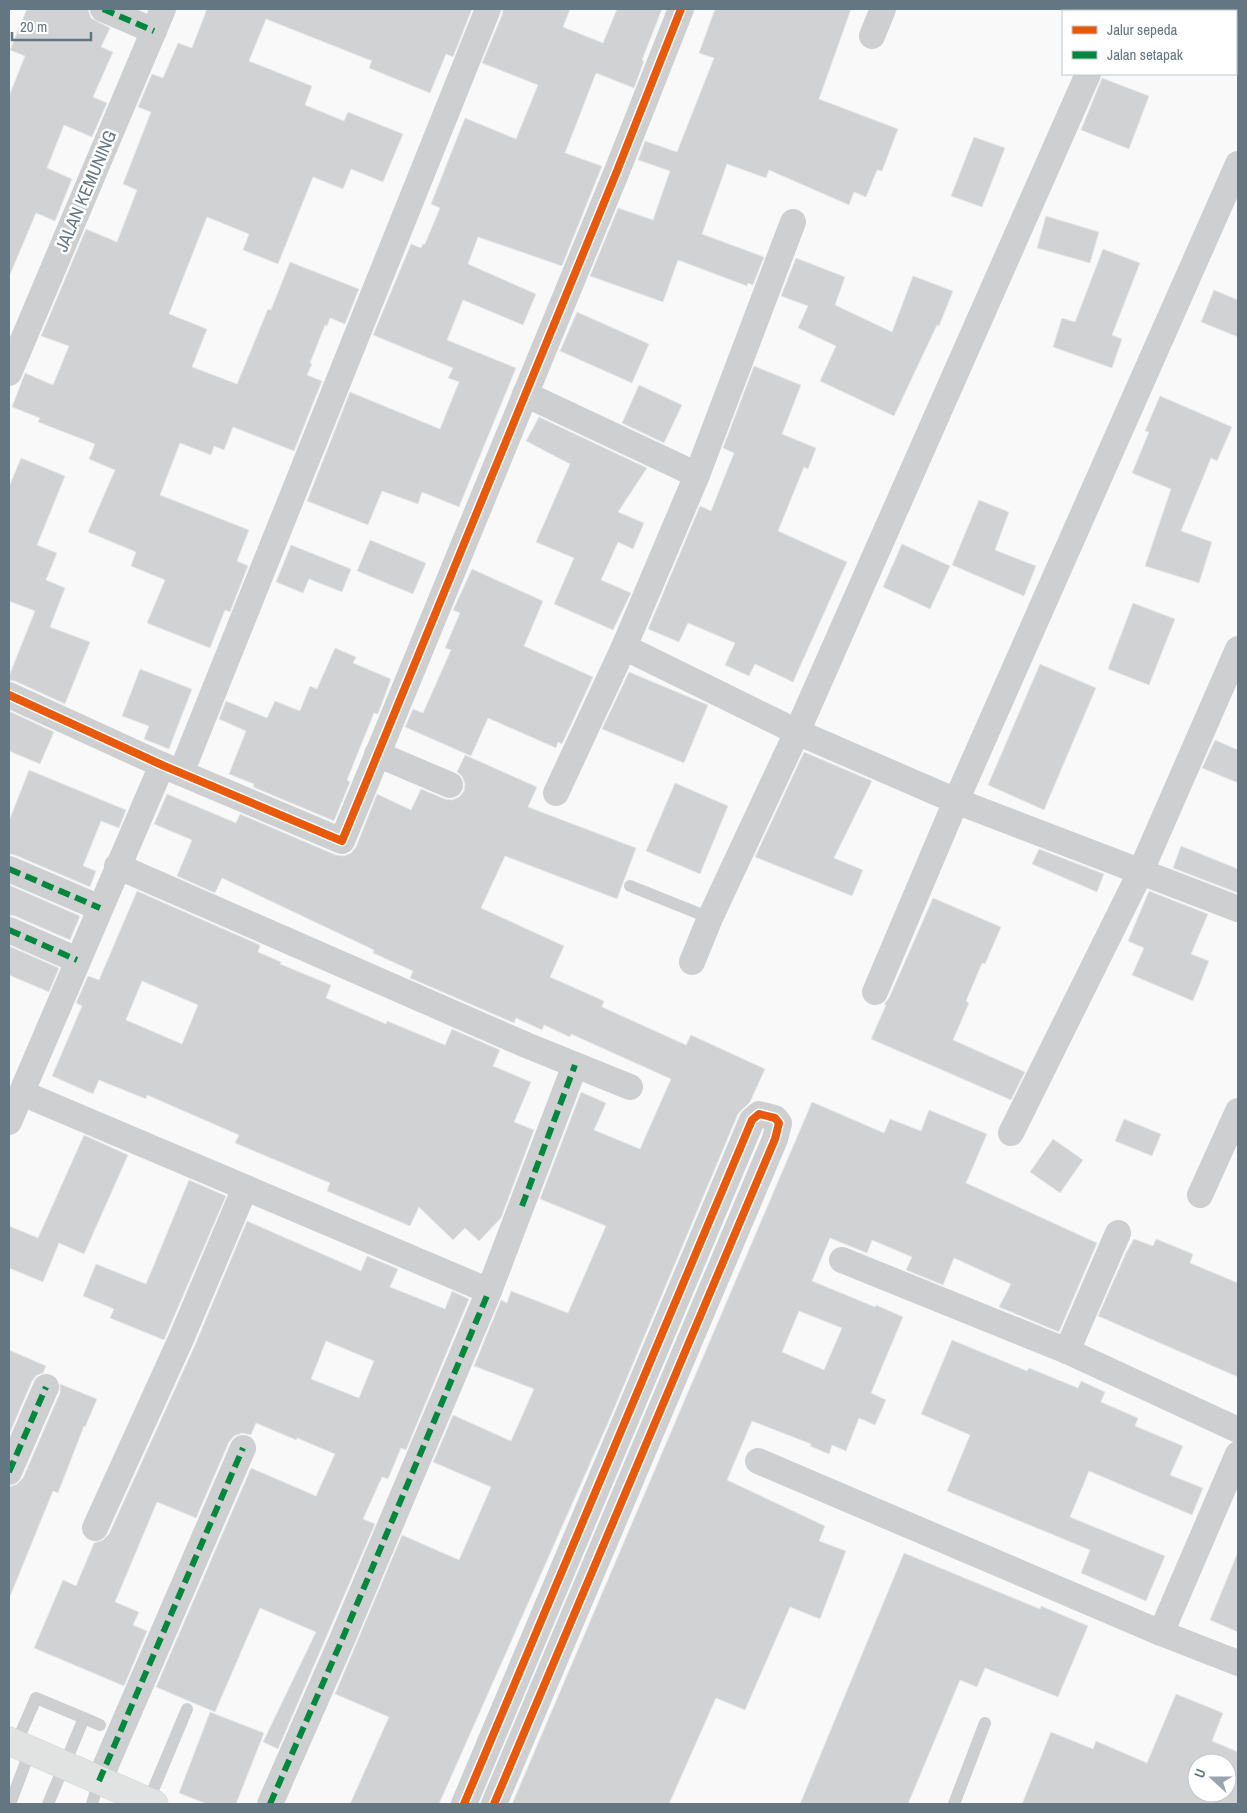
<svg xmlns="http://www.w3.org/2000/svg" width="1247" height="1813" font-family="'Archivo Narrow',sans-serif">
  <rect width="100%" height="100%" fill="#f9f9f9"/>
  <g fill="#d0d2d3" stroke="#e8e8e8" fill-rule="evenodd">
    <polygon points="27,9 88,9 91,18 110,28 101,47 113,52 93,97 107,103 92,137 64,125 47,168 72,179 55,221 36,213 9,277 9,96 25,56 10,50"/>
    <polygon points="207,9 472,9 453,57 446,54 430,93 369,68 372,61 266,19 249,61 312,86 305,105 344,121 348,112 403,134 383,182 351,169 343,189 313,177 278,264 243,250 249,234 207,217 169,314 207,329 192,367 237,384 268,309 271,310 290,262 359,289 345,324 330,318 327,326 325,325 310,363 312,364 307,375 322,381 294,451 233,427 224,450 214,446 211,455 180,443 160,495 249,530 237,561 248,566 230,612 225,610 210,648 147,623 165,580 131,566 136,552 88,532 115,470 89,459 95,444 38,422 40,418 12,407 25,373 53,385 69,346 41,336 86,229 117,242 137,190 123,184 151,112 138,107 152,74 163,78 178,43 192,48"/>
    <polygon points="503,9 570,9 563,27 603,43 617,9 662,9 642,60 644,61 634,88 596,73 565,153 602,166 562,266 478,237 468,264 536,294 523,325 463,300 447,340 516,368 459,507 422,492 418,504 382,491 368,525 307,501 350,392 440,429 459,382 448,378 453,368 373,335 411,244 421,248 423,244 425,244 440,208 431,204 465,118 516,139 538,85 482,63 502,15"/>
    <polygon points="715,9 851,9 819,99 898,129 882,171 877,170 866,197 854,192 849,205 769,170 766,178 727,164 702,234 764,257 753,285 748,283 747,286 678,260 663,302 590,276 618,208 653,220 670,171 638,160 645,141 677,152 714,58 699,53"/>
    <polygon points="1102,78 1149,96 1129,149 1081,130"/>
    <polygon points="974,137 1005,148 982,207 951,196"/>
    <polygon points="1046,216 1099,232 1090,263 1037,248"/>
    <polygon points="1103,249 1140,263 1112,335 1122,339 1112,368 1053,347 1062,318 1075,322"/>
    <polygon points="796,258 845,277 835,305 892,332 913,276 953,291 939,326 937,325 894,416 820,381 836,346 798,328 808,306 781,296"/>
    <polygon points="1214,290 1238,300 1238,337 1201,322"/>
    <polygon points="577,312 649,344 632,383 560,351"/>
    <polygon points="754,366 801,385 782,434 816,448 808,469 804,467 778,531 847,562 793,682 755,664 749,676 725,665 735,643 688,623 679,642 648,629 700,506 711,511 734,453 723,448"/>
    <polygon points="639,385 682,405 664,443 622,423"/>
    <polygon points="1160,396 1232,427 1217,461 1211,458 1181,531 1212,542 1199,583 1145,566 1171,489 1132,473 1149,432 1145,431"/>
    <polygon points="539,417 647,468 618,512 644,523 633,549 618,542 601,580 631,593 613,630 554,604 574,558 536,542 570,464 526,441"/>
    <polygon points="21,458 65,476 37,545 57,553 46,580 65,588 50,627 90,642 65,704 15,681 9,680 9,676 35,611 9,601 9,487"/>
    <polygon points="979,500 1009,512 995,550 1036,566 1024,596 952,565"/>
    <polygon points="370,540 426,563 413,594 357,571"/>
    <polygon points="902,544 950,566 930,609 883,587"/>
    <polygon points="291,545 351,569 342,592 309,579 303,593 276,582"/>
    <polygon points="472,569 543,601 524,646 593,677 562,744 558,742 556,748 488,718 471,756 405,727 413,709 423,713 451,650 445,648 460,613 453,610"/>
    <polygon points="1133,603 1175,619 1149,685 1108,669"/>
    <polygon points="335,648 356,657 353,663 391,679 378,714 374,713 347,780 350,782 334,821 253,787 254,784 229,774 246,731 219,719 226,701 267,718 275,701 300,711 310,686 317,689"/>
    <polygon points="1040,664 1096,688 1044,810 988,785"/>
    <polygon points="140,669 192,689 169,749 144,739 149,726 122,716"/>
    <polygon points="629,672 708,705 684,763 602,729"/>
    <polygon points="9,711 54,732 40,764 9,751"/>
    <polygon points="1215,740 1238,750 1238,783 1202,768"/>
    <polygon points="804,752 872,781 834,858 863,870 852,896 755,857"/>
    <polygon points="465,755 537,787 528,807 636,848 617,899 505,856 481,908 564,946 550,977 604,1001 602,1007 686,1045 691,1035 765,1069 750,1102 738,1114 608,1423 439,1804 350,1804 389,1717 335,1694 402,1535 459,1560 491,1487 433,1462 453,1415 511,1441 534,1389 474,1366 501,1300 507,1303 511,1291 568,1313 606,1226 540,1199 581,1092 606,1103 594,1130 640,1149 671,1079 571,1034 570,1037 544,1025 542,1030 516,1018 514,1023 410,978 413,971 373,953 374,950 222,878 215,893 177,876 192,840 154,824 167,794 236,823 240,814 336,855 344,856 351,853 356,847 377,794 411,810 421,789 445,799 452,800 459,797 464,791 465,784 462,776 457,772"/>
    <polygon points="29,770 126,810 119,828 101,821 83,866 96,871 90,887 15,855 9,854 9,821"/>
    <polygon points="675,783 728,806 700,874 646,851"/>
    <polygon points="1181,846 1238,869 1238,893 1173,868"/>
    <polygon points="1039,849 1104,874 1097,892 1032,864"/>
    <polygon points="9,885 80,916 70,940 15,916 9,915"/>
    <path d="M137,891L260,945L258,952L281,962L280,964L331,985L326,998L386,1024L387,1021L445,1045L452,1029L500,1050L493,1066L531,1082L514,1122L534,1130L501,1218L479,1241L465,1228L453,1240L419,1207L410,1226L327,1191L330,1183L235,1143L239,1135L147,1095L146,1099L99,1080L93,1094L52,1076L82,1006L76,1003L88,976L99,980ZM142,981L198,1005L182,1044L126,1020Z"/>
    <polygon points="1149,891 1208,914 1191,954 1209,961 1193,1001 1132,975 1144,948 1128,941"/>
    <polygon points="933,898 1001,927 985,964 982,963 966,1001 969,1003 953,1040 1025,1072 1011,1100 871,1039 886,1005 884,1004 889,998"/>
    <polygon points="9,946 59,968 49,992 9,975"/>
    <path d="M812,1102L884,1133L890,1119L921,1131L929,1110L987,1134L966,1183L1097,1243L1059,1332L999,1307L1011,1284L954,1258L943,1285L906,1270L912,1257L872,1240L867,1253L830,1238L812,1281L875,1307L876,1305L903,1317L871,1393L886,1400L875,1425L859,1418L846,1451L832,1445L829,1454L810,1446L811,1444L752,1421L727,1480L825,1526L819,1541L846,1551L820,1619L790,1607L745,1710L716,1698L669,1804H512ZM799,1311L842,1328L824,1370L782,1352Z"/>
    <polygon points="1124,1119 1161,1134 1152,1156 1115,1141"/>
    <polygon points="84,1135 128,1155 84,1254 59,1243 43,1282 9,1268 9,1226 38,1238"/>
    <polygon points="1053,1139 1083,1160 1060,1193 1030,1172"/>
    <polygon points="189,1180 226,1196 164,1340 110,1318 114,1309 83,1296 96,1264 146,1284"/>
    <path d="M247,1221L361,1271L367,1256L398,1269L390,1287L445,1309L452,1291L469,1299L406,1450L401,1448L388,1479L382,1477L363,1519L375,1524L278,1749L263,1742L316,1632L260,1608L215,1712L156,1687L251,1468L316,1496L335,1454L297,1438L296,1440L256,1423L251,1435L242,1433L234,1436L229,1442L196,1518L157,1502L115,1602L139,1612L133,1625L147,1631L124,1686L34,1648L63,1580L76,1586L94,1543L103,1540L109,1534L195,1345ZM326,1341L374,1361L359,1398L311,1379Z"/>
    <polygon points="1134,1239 1153,1246 1156,1239 1193,1254 1190,1263 1238,1283 1238,1377 1098,1316 1126,1253"/>
    <polygon points="952,1340 1027,1371 1029,1368 1078,1388 1081,1381 1105,1392 1101,1402 1138,1418 1135,1426 1183,1446 1170,1475 1203,1488 1192,1515 1089,1471 1070,1517 1165,1556 1146,1601 1081,1573 1090,1550 947,1491 970,1435 921,1414"/>
    <polygon points="9,1350 46,1366 43,1373 37,1375 32,1381 9,1435"/>
    <polygon points="60,1384 97,1399 85,1427 84,1426 58,1493 53,1491 9,1599 9,1487 17,1484 23,1478 60,1393"/>
    <polygon points="1238,1552 1238,1632 1210,1620"/>
    <polygon points="904,1553 1040,1609 1041,1606 1088,1626 1058,1697 985,1668 977,1687 960,1680 908,1804 800,1804"/>
    <path d="M1176,1694L1223,1713L1212,1741L1238,1752V1804H1022L1051,1732L1093,1749L1096,1741L1147,1763ZM1197,1763H1227V1793H1197Z"/>
    <polygon points="210,1712 264,1733 236,1804 207,1804 179,1793"/>
  </g>
  <g fill="none" stroke-linecap="round" stroke-linejoin="round">
    <defs>
      <polyline id="trunk" points="9,1741 154,1804"/>
    </defs>
    <use href="#trunk" stroke="#d5d6d6" stroke-width="29"/>
    <g stroke="#cecfd0" stroke-width="12">
      <polyline points="630,886 710,918"/>
      <polyline points="84,1718 100,1725"/>
      <polyline points="16,1744 36,1698 84,1718 48,1804"/>
      <polyline points="148,1802 187,1709"/>
      <polyline points="10,1804 30,1751"/>
      <polyline points="92,1804 99,1781"/>
      <polyline points="954,1804 985,1723"/>
    </g>
    <g stroke="#cecfd0" stroke-width="26">
      <polyline points="103,9 154,31"/>
      <polyline points="1116,11 1116,10"/>
      <polyline points="872,36 883,9"/>
      <polyline points="9,373 163,9"/>
      <polyline points="525,394 697,475 624,647 556,793"/>
      <polyline points="697,475 793,222"/>
      <polyline points="624,647 797,732 956,801 1238,909"/>
      <polyline points="9,695 162,765 342,841 617,171 681,9"/>
      <polyline points="377,754 450,785"/>
      <polyline points="181,773 488,9"/>
      <polyline points="117,866 526,1045 630,1087"/>
      <polyline points="9,869 100,908"/>
      <polyline points="9,930 77,960"/>
      <polyline points="692,962 710,918 797,732 1088,74"/>
      <polyline points="875,992 956,801 1238,164"/>
      <polyline points="22,1093 489,1291"/>
      <polyline points="9,1122 162,765"/>
      <polyline points="1011,1133 1140,873 1238,649"/>
      <polyline points="1200,1195 1238,1111"/>
      <polyline points="842,1260 1067,1351 1238,1430"/>
      <polyline points="1067,1351 1118,1233"/>
      <polyline points="758,1461 1161,1633 1238,1663"/>
      <polyline points="9,1472 46,1387"/>
      <polyline points="95,1528 181,1339 245,1188"/>
      <polyline points="1161,1633 1238,1454"/>
      <polyline points="99,1781 243,1448"/>
      <polyline points="270,1804 341,1642 489,1291 575,1065"/>
      <polyline points="464,1804 752,1120 759,1114 775,1118 779,1123 775,1139 494,1804"/>
    </g>
    <use href="#trunk" stroke="#e1e2e2" stroke-width="28"/>
    <g stroke="#00873e" stroke-width="6" stroke-dasharray="12 6" stroke-linecap="butt">
      <polyline points="103,9 154,31"/>
      <polyline points="9,869 100,908"/>
      <polyline points="9,930 77,960"/>
      <polyline points="522,1206 575,1065"/>
      <polyline points="9,1472 46,1387"/>
      <polyline points="99,1781 243,1448"/>
      <polyline points="270,1804 341,1642 489,1291"/>
    </g>
    <defs>
      <g id="cycleway">
        <polyline points="9,695 162,765 342,841 617,171 681,9"/>
        <polyline points="464,1804 752,1120 759,1114 775,1118 779,1123 775,1139 494,1804"/>
      </g>
    </defs>
    <use href="#cycleway" stroke="#fff" stroke-width="11"/>
    <use href="#cycleway" stroke="#e8590c" stroke-width="8"/>
  </g>
  <g text-anchor="middle" stroke-width="5" stroke-linejoin="round" paint-order="stroke">
    <g font-size="18" fill="#657683" stroke="#fff">
      <text transform="translate(86 191) rotate(-67)" y="6">JALAN KEMUNING</text>
    </g>
  </g>
  <rect width="1247" height="1813" fill="none" stroke="#657683" stroke-width="20"/>
  <rect x="1062" y="10" width="175" height="65" fill="#ffffff" stroke="#c1c8cd"/>
  <rect x="1072" y="26" width="25" height="8" fill="#e8590c" stroke="#c1c8cd"/>
  <text x="1107" y="35" font-size="15" fill="#657683">Jalur sepeda</text>
  <rect x="1072" y="51" width="25" height="8" fill="#00873e" stroke="#c1c8cd"/>
  <text x="1107" y="60" font-size="15" fill="#657683">Jalan setapak</text>
  <g transform="translate(1212 1778) rotate(291)"><circle r="24" fill="#ffffff" stroke="#c1c8cd"/>
  <path d="M0-4L9 19L0 12L-9 19Z" fill="#99a4ac"/>
  <text y="-8" font-size="14" font-weight="bold" text-anchor="middle" fill="#657683">U</text>
  </g>
  <path d="M12 32v8h79v-8" fill="none" stroke="#657683" stroke-width="2.5"/>
  <text x="20" y="32" font-size="15" fill="#657683" stroke="#ffffff" stroke-width="4" paint-order="stroke">20 m</text>
</svg>
